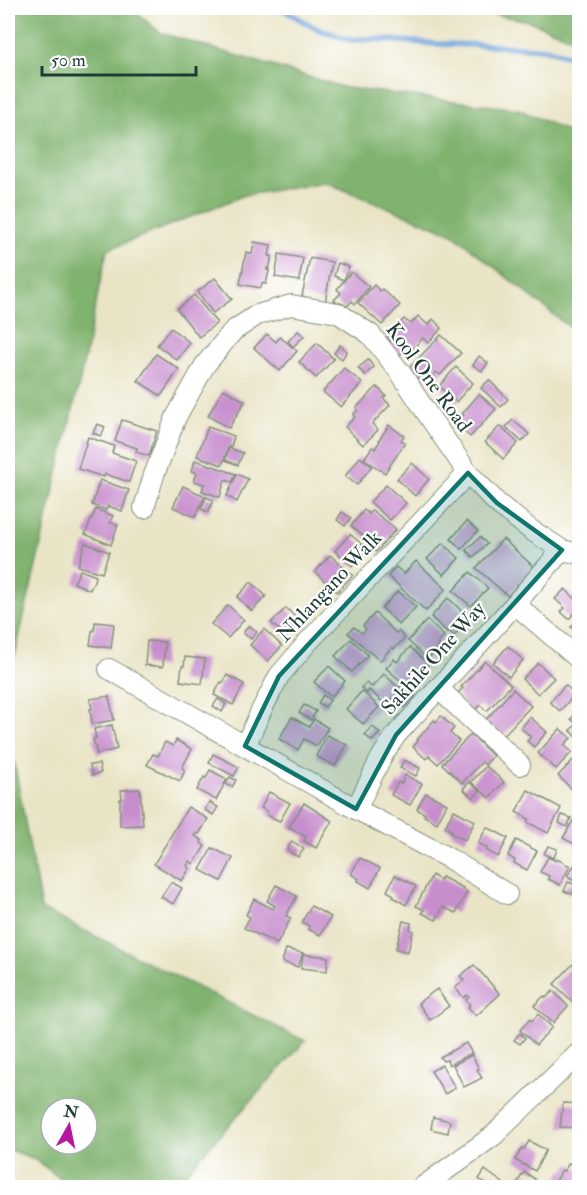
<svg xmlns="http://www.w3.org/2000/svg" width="587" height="1195" font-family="'IM FELL Double Pica',serif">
  <rect width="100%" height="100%" fill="#fff"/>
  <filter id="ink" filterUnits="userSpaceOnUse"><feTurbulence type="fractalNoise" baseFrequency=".0167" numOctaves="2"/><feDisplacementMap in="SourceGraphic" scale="12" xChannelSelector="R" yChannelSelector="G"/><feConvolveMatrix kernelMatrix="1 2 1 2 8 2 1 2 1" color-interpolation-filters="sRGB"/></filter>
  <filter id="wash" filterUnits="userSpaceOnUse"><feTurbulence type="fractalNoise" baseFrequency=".008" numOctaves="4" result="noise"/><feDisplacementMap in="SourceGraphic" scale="24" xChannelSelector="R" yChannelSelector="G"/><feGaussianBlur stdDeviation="1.35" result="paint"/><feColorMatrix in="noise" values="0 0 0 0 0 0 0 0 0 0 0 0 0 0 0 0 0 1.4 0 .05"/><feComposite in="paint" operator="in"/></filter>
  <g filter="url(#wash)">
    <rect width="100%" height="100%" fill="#e9e4c6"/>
    <g fill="#80b36e" stroke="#507851" stroke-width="1.5" fill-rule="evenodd">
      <polygon points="8,8 130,8 161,33 346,88 518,109 579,137 580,325 573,330 453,234 325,182 245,195 107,250 81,375 8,684"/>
      <polygon points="459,8 579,8 579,41 529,21"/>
      <path d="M8,729L41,909L305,1041L173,1187H72L34,1159L8,1149ZM51,1108H87V1144H51Z"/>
    </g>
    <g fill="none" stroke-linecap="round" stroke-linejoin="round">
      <polyline stroke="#6ba0d8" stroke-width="6" points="281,8 315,28 350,40 374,39 436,44 484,45 546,49 566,55 580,62"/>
    </g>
    <g id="blocks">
      <g fill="#c78ecd">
        <polygon points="254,242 271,245 269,256 272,256 269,269 267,268 267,270 269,271 266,284 262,283 261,288 240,284 246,252 252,254"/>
        <polygon points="279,254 303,258 299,281 275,277"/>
        <polygon points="310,258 332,262 325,303 302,296"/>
        <polygon points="338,263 349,267 344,280 334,276"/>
        <polygon points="351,272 369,287 355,304 352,301 344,309 334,300 341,293 337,289"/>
        <polygon points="215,278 232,299 213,313 197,292"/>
        <polygon points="374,285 380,291 382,289 400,305 382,325 358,303"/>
        <polygon points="194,295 217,323 199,337 177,309"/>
        <polygon points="418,316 428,325 433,319 442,328 428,343 423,338 407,355 403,351 398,357 386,347 391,341 387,337 404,319 411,324"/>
        <polygon points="171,328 190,343 177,360 157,345"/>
        <polygon points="298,331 304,336 293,347 288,341"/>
        <polygon points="267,334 276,342 280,337 297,351 280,371 254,348"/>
        <polygon points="441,335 461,353 440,375 436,372 428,381 422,375 417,379 407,370"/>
        <polygon points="317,343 334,359 316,378 299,362"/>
        <polygon points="340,345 347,351 342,359 334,353"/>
        <polygon points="156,354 179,369 161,396 138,381"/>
        <polygon points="479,356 488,363 482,371 473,365"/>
        <polygon points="368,360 374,367 365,375 358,368"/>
        <polygon points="456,367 473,383 456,402 439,386"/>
        <polygon points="344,368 362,383 341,407 323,392"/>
        <polygon points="489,380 508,399 501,407 481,388"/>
        <polygon points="377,387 386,396 383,398 390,405 372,424 378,430 363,445 345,427 355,417 353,415 358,410 356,408"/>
        <polygon points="223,389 245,401 229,428 208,416"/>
        <polygon points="479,394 496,409 470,437 456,424 464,415 462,414"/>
        <polygon points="122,420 157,431 149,456 136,452 137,448 115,441"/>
        <polygon points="513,420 529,434 522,442 506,427"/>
        <polygon points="97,424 105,427 101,436 93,433"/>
        <polygon points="389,425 404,436 401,440 405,443 385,473 364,459 372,447 375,449 380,441 379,440"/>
        <polygon points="500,426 518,443 503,459 485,442"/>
        <polygon points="208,427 234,436 231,447 229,446 222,465 197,456"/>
        <polygon points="88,437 114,446 112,453 136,461 129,482 105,474 104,477 78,469"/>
        <polygon points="229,448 243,453 238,465 225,460"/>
        <polygon points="360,457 372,466 357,485 345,476"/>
        <polygon points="195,460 236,474 232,482 225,480 220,497 202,491 204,484 194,481 197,473 192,471"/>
        <polygon points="412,463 429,479 415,496 397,479"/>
        <polygon points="237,474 248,479 237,502 227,496"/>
        <polygon points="100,480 129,490 122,511 108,506 106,510 92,505"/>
        <polygon points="386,485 406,503 390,520 370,502"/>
        <polygon points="183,486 205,496 195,517 173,507"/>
        <polygon points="206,497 214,500 208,512 201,509"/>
        <polygon points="96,509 113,516 110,522 118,525 111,545 85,534"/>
        <polygon points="364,510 369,514 372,510 396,529 376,552 368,545 371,542 351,526"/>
        <polygon points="342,512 351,518 345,526 337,520"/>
        <polygon points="467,521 478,531 461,549 451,539"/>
        <polygon points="350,534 367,549 352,566 335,551"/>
        <polygon points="480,537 487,544 473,557 466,550"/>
        <polygon points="503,539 534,567 508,596 476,568"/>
        <polygon points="85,543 109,552 102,573 78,566"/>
        <polygon points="443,543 459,558 444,575 427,559"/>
        <polygon points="330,555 353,575 337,592 315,572"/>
        <polygon points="416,561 446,589 426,611 388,576 396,567 404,574"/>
        <polygon points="80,570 96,576 90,590 74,583"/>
        <polygon points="470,572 488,588 471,606 453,591"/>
        <polygon points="251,582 266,596 252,611 237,597"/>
        <polygon points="565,589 580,603 580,607 569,619 561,612 565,608 555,599"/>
        <polygon points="398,591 416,607 399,625 382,608"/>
        <polygon points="448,598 464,613 461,616 467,622 454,636 449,631 447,632 431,617"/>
        <polygon points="228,605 244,620 228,638 211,624"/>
        <polygon points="286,608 301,622 287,637 271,623"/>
        <polygon points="375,613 396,633 398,631 405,638 394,649 392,647 380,661 348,633 354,627 362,633 366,629 363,626"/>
        <polygon points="580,618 580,634 571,627"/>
        <polygon points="427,620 444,636 438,643 440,646 428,659 408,641"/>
        <polygon points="95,622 114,624 111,648 90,645 92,631 94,631"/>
        <polygon points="249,625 257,632 251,639 243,633"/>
        <polygon points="264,629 282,646 268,661 250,645"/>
        <polygon points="351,639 368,655 352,672 335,656"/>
        <polygon points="147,641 165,642 163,667 145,665"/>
        <polygon points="508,646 523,660 509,677 493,663"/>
        <polygon points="410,647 428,664 422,670 423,671 416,680 417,681 410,689 386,668 394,659 397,662"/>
        <polygon points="185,657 205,659 202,684 180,681 182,666 184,666"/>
        <polygon points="485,661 511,685 487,711 480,705 471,714 457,694 463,688 461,687"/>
        <polygon points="538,663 554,678 538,694 522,679"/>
        <polygon points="329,666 345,681 331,697 314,682"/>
        <polygon points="384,674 399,688 402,684 415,696 403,708 392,698 386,705 369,690 367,693 361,688 366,683 372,687"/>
        <polygon points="227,675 244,684 233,705 214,695 221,682 223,683"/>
        <polygon points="565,685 575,694 560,711 550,702"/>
        <polygon points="513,689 531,706 501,738 484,722"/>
        <polygon points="362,691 379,707 363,724 346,709"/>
        <polygon points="323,695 330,700 325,707 318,703"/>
        <polygon points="109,696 114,720 92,724 90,709 92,709 90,699"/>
        <polygon points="218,699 226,704 222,712 213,706"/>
        <polygon points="304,705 316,711 311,720 299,713"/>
        <polygon points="580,709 580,727 571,719"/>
        <polygon points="441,716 454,728 450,733 459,741 438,764 429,756 426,759 413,747 418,741 417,740 434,720 436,722"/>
        <polygon points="292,717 309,727 314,719 328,728 317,746 304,739 298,750 279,739"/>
        <polygon points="530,717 547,732 534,747 527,741 531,737 521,728"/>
        <polygon points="112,725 117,749 97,754 93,739 96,738 94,729"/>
        <polygon points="576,725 580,729 580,733 576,736 570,730"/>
        <polygon points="372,726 380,733 372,741 365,735"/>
        <polygon points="560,729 571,738 564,745 572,752 556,769 538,753"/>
        <polygon points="471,734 493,756 485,765 482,762 462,783 442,764"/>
        <polygon points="327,735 347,745 335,766 316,756"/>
        <polygon points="176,740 192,749 182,768 185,770 180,781 147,765 153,754 158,756 165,742 173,746"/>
        <polygon points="213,754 239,767 234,776 209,763"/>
        <polygon points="404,760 420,768 416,776 400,768"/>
        <polygon points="573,760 580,766 580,785 574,791 558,776"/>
        <polygon points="99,764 101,773 92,775 90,765"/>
        <polygon points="486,766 504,782 489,798 471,782"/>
        <polygon points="210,770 227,779 216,800 197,790 204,777 206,778"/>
        <polygon points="405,775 422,784 410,805 391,795 398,782 401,784"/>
        <polygon points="230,777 236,780 232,787 226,784"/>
        <polygon points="469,782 480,791 473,798 463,789"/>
        <polygon points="140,789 143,825 120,826 120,799 122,799 121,790"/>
        <polygon points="528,790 561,808 548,833 527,822 529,819 516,812"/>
        <polygon points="269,792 290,803 280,821 267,815 268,812 261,808"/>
        <polygon points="426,793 447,804 437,823 424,816 425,814 417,809"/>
        <polygon points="209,802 218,807 213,815 205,810"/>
        <polygon points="304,803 332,821 316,848 304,841 306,837 289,827"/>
        <polygon points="188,807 208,819 199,834 196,833 195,836 202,840 201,843 205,846 194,864 190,861 187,866 190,868 182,881 154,864"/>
        <polygon points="454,810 475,821 465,840 451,833 452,831 445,827"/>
        <polygon points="562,815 571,818 567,827 559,823"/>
        <polygon points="574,819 580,822 580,847 563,838"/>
        <polygon points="487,827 508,838 498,857 486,850 487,848 478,843"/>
        <polygon points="516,840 537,851 527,870 514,863 515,860 508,856"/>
        <polygon points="292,841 304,849 298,857 287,850"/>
        <polygon points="548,846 557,849 554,858 544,854"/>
        <polygon points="212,848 233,858 221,881 200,870"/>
        <polygon points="548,857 556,861 557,859 570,866 560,885 548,879 549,876 540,872"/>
        <polygon points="360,858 380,868 370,888 358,881 359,879 351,874"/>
        <polygon points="575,864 580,866 580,880 578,882 567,876"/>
        <polygon points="395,875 416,886 406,905 393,897 394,895 387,891"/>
        <polygon points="432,875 440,880 442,877 463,888 462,889 467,892 456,913 443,907 436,920 422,913 424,910 416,906"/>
        <polygon points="171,882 182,888 173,904 161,897"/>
        <polygon points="568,882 576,885 572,894 564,891"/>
        <polygon points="276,885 297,896 286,916 291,918 277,944 244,928 250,917 246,915 254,899 273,909 275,906 267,901"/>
        <polygon points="311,906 331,917 320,935 308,929 309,926 302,922"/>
        <polygon points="403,921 411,923 410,930 413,931 408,952 396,949"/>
        <polygon points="286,949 303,953 298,967 282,962"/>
        <polygon points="303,954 328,957 327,971 301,968"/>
        <polygon points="573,964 580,970 580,997 574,1003 554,984"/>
        <polygon points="474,965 500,994 476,1016 468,1007 470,1005 466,1000 469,997 467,995 464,998 455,988 464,980 460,976"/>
        <polygon points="437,989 449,1006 430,1020 418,1003"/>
        <polygon points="553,991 568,1006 553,1023 534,1006 544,996 546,998"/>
        <polygon points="538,1014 552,1027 536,1045 520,1030 530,1019 532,1021"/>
        <polygon points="520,1033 525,1038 520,1044 514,1040"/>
        <polygon points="466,1043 472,1053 449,1065 447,1060 443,1061 440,1057"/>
        <polygon points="472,1055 479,1069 477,1070 482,1078 464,1087 453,1065"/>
        <polygon points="442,1065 455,1088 445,1094 431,1071"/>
        <polygon points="563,1103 580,1104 580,1128 560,1127"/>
        <polygon points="433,1117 450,1121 448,1133 431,1129"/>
        <polygon points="529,1141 546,1150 535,1171 515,1160 522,1148 524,1149"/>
        <polygon points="569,1163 580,1169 580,1184 578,1188 564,1188 555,1183 562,1170 564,1171"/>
        <polygon points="485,1170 510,1188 492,1188 479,1179"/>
        <polygon points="524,1172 535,1179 530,1188 525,1188 517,1183"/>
      </g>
    </g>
  </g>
  <g filter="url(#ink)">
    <use href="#blocks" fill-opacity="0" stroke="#84907d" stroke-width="1.5"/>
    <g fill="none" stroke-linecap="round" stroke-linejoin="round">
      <defs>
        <g id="minor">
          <polyline points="144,508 154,475 176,417 205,365 233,331 257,315 291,305 338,313 370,334 400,372 428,415 468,473 497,503 531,530 562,550 580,554"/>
          <polyline points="515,604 580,660"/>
          <polyline points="109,669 356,809 450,859 507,894"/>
          <polyline points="438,688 520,765"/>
          <polyline points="245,746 262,709 279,676 307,643 468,473"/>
          <polyline points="356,809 382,756 396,735 515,604 562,550"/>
          <polyline points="421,1188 493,1136 580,1052"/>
        </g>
      </defs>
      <use href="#minor" stroke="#84907d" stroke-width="22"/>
      <use href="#minor" stroke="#fff" stroke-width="20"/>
    </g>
  </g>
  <path fill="#0f766e" fill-opacity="0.2" stroke="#0f766e" stroke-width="4.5" stroke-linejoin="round" d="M468,473L497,503L562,550L396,735L356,809L245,746L279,676Z"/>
  <g text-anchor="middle" stroke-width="4.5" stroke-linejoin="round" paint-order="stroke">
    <g font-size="21" fill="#1f3d34" stroke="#fff">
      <text transform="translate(429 377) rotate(54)" y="7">Kool One Road</text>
      <text transform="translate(329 586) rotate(-47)" y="7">Nhlangano Walk</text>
      <text transform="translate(433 658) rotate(-48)" y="7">Sakhile One Way</text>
    </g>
  </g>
  <rect width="587" height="1195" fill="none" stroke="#fff" stroke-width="30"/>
  <g transform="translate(69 1126) rotate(9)"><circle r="28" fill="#ffffff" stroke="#a5b1ae" stroke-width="1.5"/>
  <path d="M0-4.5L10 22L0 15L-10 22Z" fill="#b5179e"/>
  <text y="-9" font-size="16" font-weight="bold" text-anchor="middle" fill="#1f3d34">N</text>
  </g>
  <path d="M42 66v9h154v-9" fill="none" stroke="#1f3d34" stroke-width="3"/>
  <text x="51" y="66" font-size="18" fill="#1f3d34" stroke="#ffffff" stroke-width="4.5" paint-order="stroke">50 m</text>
</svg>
